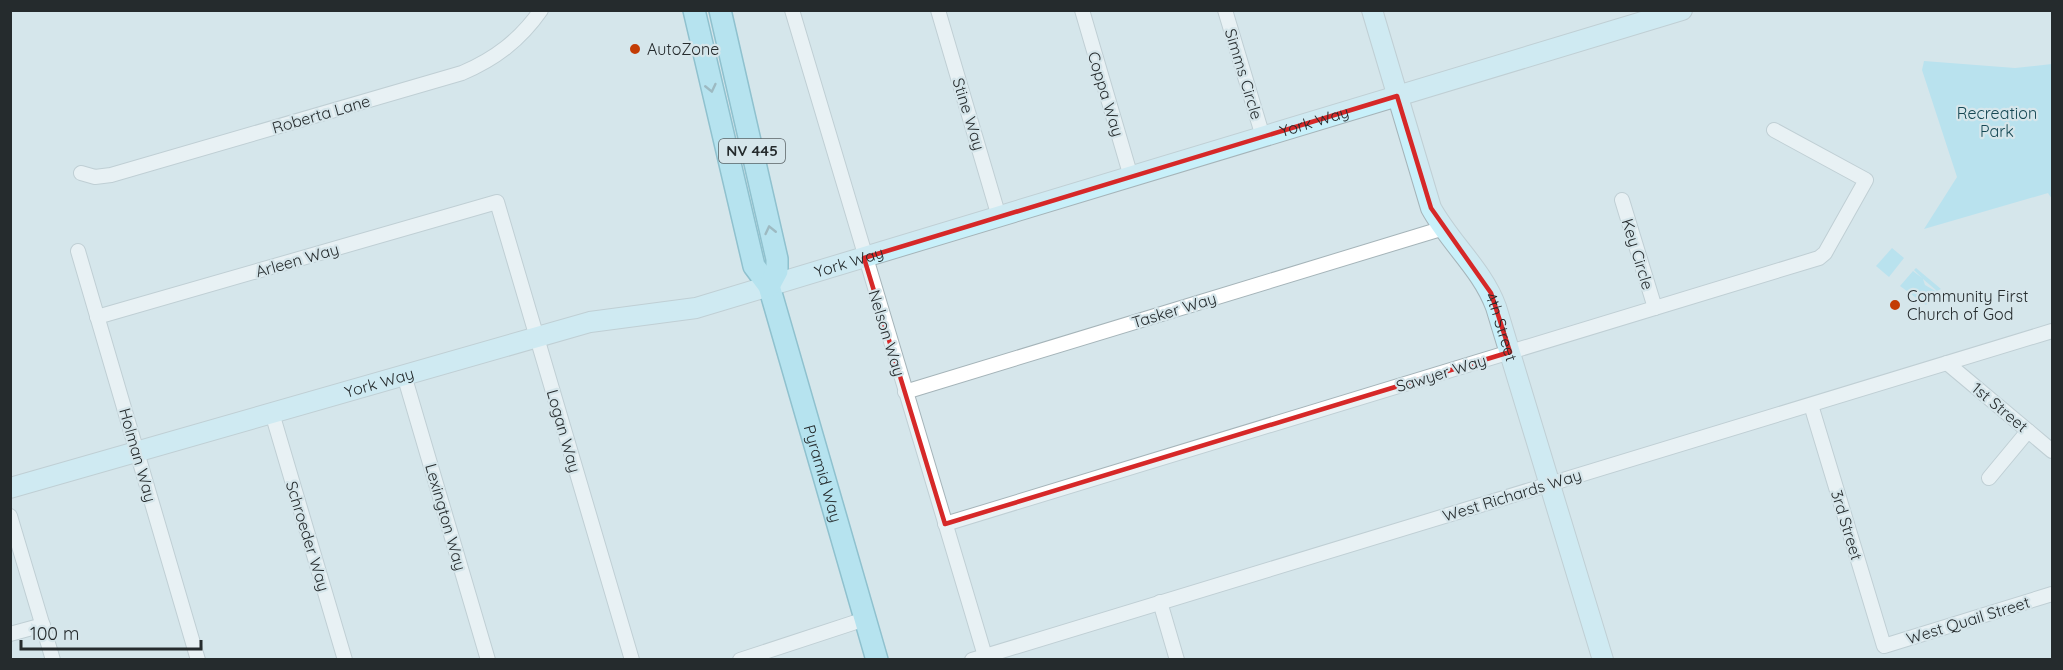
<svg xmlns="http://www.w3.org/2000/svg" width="2063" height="670" font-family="Quicksand,sans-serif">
  <rect width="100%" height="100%" fill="#d6e6eb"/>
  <g fill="#97def2">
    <polygon points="1924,61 2015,68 2052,64 2052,199 2048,193 1924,229 1957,177 1922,70"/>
    <polygon points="1892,248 1904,258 1889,277 1876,266"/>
    <polygon points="1916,268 1941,289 1937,291 1923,279 1925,285 1937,292 1926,305 1900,286 1913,271 1922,278 1914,270"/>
  </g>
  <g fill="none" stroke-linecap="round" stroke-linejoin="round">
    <defs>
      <g id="street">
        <polyline points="792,10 985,656"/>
        <polyline points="938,10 999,217"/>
        <polyline points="1082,10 1131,177"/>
        <polyline points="1225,10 1263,137"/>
        <path d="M81,173L95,177L111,175L462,73C495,59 520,40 541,10"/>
        <polyline points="1622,200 1655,308"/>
        <polyline points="78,251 198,660"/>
        <polyline points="97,317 497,202 632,660"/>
        <polyline points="1947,363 2052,451"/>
        <polyline points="404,375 488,660"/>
        <polyline points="905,392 1444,228"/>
        <polyline points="1811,405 1884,646 2052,594"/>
        <polyline points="272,413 345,660"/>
        <polyline points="1989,478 2028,431"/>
        <polyline points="10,516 53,660"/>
        <polyline points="945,524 1819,258 1825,253 1866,180 1774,130"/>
        <polyline points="1160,602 1177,660"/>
        <polyline points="10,634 43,625"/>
        <polyline points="740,660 865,619"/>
        <polyline points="972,660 2052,331"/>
      </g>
      <g id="secondary">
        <path id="s1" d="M1372,10L1431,208C1450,243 1482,269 1496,307L1603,660"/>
        <path id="s2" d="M10,488L590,322L696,308L1682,10"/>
      </g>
      <g id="primary">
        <path id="s3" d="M694,10L754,266L769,286L877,660"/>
        <polyline points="720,10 777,259 777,271 769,286"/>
      </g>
    </defs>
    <use href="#street" stroke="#a5b4b9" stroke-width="16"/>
    <use href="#secondary" stroke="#a5b4b9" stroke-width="22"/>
    <use href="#primary" stroke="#3a94aa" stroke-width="24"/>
    <use href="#street" stroke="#fff" stroke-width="14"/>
    <use href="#secondary" stroke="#c8f0fa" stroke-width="20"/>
    <use href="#primary" stroke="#90e0f4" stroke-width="21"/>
  </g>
  <defs><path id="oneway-chevron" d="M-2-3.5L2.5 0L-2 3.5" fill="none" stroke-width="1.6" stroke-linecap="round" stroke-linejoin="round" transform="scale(1.5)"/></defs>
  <g stroke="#5a8690">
    <use href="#oneway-chevron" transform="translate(711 88) rotate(77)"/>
    <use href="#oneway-chevron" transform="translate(770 230) rotate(-103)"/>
  </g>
  <path d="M0 0H2063V670H0ZM1397,96L1431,208L1491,293L1510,352L945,524L864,258Z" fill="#d6e6eb" fill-opacity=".55" fill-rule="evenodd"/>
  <path fill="none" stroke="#d62828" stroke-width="4.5" stroke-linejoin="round" d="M1397,96L1431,208L1491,293L1510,352L945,524L864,258Z"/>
  <g fill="#c33c05" stroke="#d6e6eb" stroke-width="2">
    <circle cx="635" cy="49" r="6"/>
    <circle cx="1895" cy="305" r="6"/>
  </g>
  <g text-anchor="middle" stroke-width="4.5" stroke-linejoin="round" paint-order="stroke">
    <rect fill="#d6e6eb" stroke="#5a6366" stroke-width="1.5" x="719" y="139" width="66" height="24" rx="4.5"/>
    <g font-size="15" font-weight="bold" fill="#252b2d">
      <text x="752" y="156">NV 445</text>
    </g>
    <g font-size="16" fill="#252b2d" stroke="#d6e6eb" text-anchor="start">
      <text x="647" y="55">AutoZone</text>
      <text x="1907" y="302">Community First<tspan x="1907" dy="18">Church of God</tspan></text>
    </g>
    <g font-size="16" fill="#252b2d" stroke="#d6e6eb">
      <text transform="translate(1244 74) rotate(73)" y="6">Simms Circle</text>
      <text transform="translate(1106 94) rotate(73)" y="6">Coppa Way</text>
      <text transform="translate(321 114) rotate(-16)" y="6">Roberta Lane</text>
      <text transform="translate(969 114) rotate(73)" y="6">Stine Way</text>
      <text dy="6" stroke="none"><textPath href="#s2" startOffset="1356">York Way</textPath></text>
      <text transform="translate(1638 254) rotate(73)" y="6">Key Circle</text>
      <text transform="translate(297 260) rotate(-16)" y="6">Arleen Way</text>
      <text dy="6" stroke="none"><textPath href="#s2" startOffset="870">York Way</textPath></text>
      <text transform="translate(1174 310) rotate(-17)" y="6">Tasker Way</text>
      <text dy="6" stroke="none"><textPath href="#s1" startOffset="346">4th Street</textPath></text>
      <text transform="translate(887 333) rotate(73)" y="6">Nelson Way</text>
      <text transform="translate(1441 373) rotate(-17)" y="6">Sawyer Way</text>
      <text dy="6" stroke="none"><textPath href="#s2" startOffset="384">York Way</textPath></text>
      <text transform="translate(2000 407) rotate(40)" y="6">1st Street</text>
      <text transform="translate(564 431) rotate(74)" y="6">Logan Way</text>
      <text transform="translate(138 455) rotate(74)" y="6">Holman Way</text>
      <text dy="6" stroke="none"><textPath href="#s3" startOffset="483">Pyramid Way</textPath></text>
      <text transform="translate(1512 495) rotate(-17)" y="6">West Richards Way</text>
      <text transform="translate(446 517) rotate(74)" y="6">Lexington Way</text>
      <text transform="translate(1847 525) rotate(73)" y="6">3rd Street</text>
      <text transform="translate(308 536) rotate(73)" y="6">Schroeder Way</text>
      <text transform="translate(1968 620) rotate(-17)" y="6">West Quail Street</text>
    </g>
    <g font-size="16" fill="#164854" stroke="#d6e6eb">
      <text x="1997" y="119">Recreation<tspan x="1997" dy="18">Park</tspan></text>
    </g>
  </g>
  <rect width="2063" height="670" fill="none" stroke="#252b2d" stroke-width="24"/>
  <path d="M21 640v9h180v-9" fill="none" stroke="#252b2d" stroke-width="3"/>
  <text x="30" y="640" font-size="18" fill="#252b2d" stroke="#d6e6eb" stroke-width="4.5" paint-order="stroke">100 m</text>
</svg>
